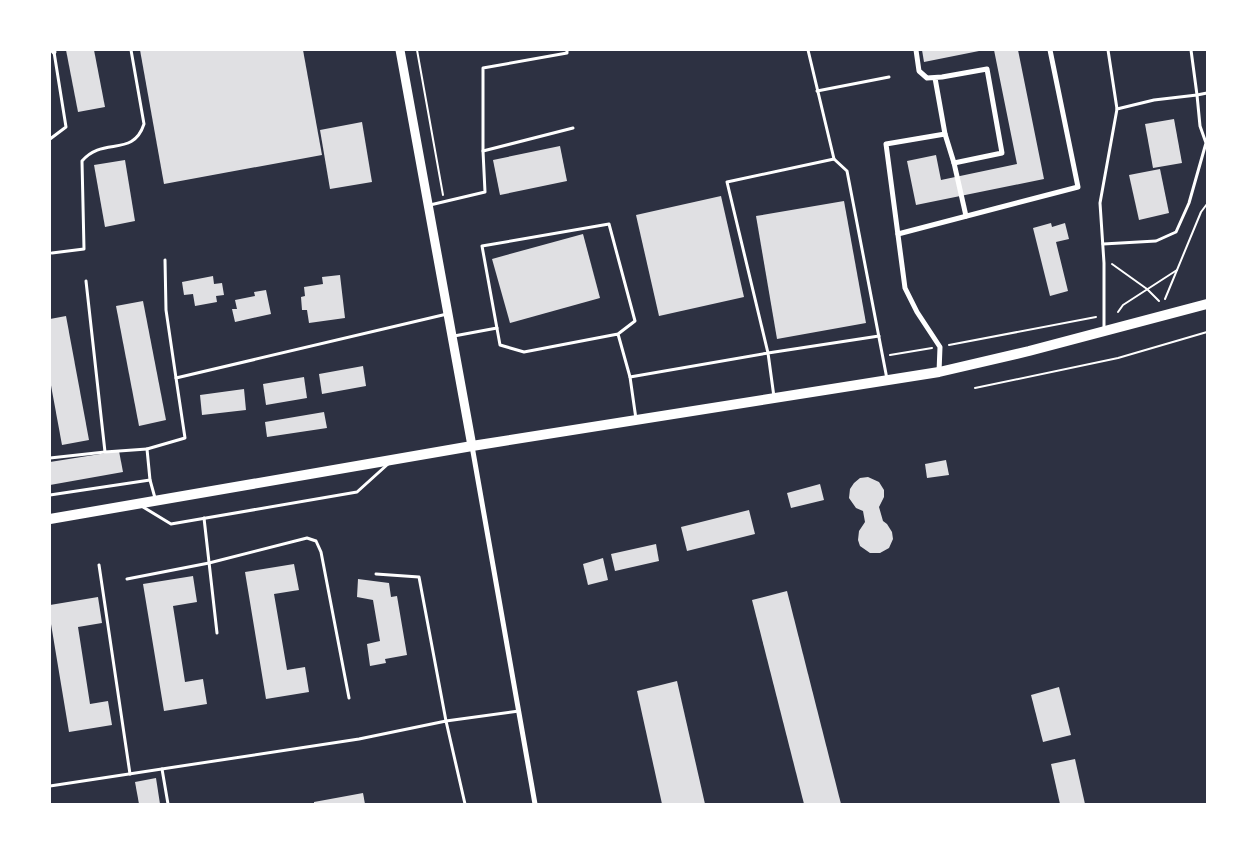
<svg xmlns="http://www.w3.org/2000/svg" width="1257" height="854" font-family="Roboto,sans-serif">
  <rect width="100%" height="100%" fill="#2d3142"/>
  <g fill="#e0e0e3">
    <polygon points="66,50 94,50 105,107 78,112"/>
    <polygon points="140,50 303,50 322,155 164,184"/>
    <polygon points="922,50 979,50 979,51 924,62"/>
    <polygon points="994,50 1018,50 1044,179 916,205 907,161 936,155 941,180 1017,164"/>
    <polygon points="1174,119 1182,163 1153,168 1145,124"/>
    <polygon points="362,122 372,182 330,189 320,130"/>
    <polygon points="560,146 567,181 500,195 493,160"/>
    <polygon points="125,160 135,221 105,227 94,165"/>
    <polygon points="1160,169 1169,213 1139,220 1129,175"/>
    <polygon points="721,196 744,297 659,316 636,215"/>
    <polygon points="844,201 866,323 777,339 756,216"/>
    <polygon points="1051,223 1052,227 1065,223 1069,239 1056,242 1068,291 1050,296 1033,228"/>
    <polygon points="583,234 600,298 510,323 492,259"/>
    <polygon points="340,275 345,318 309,323 307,310 302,310 301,297 305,296 304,287 323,284 322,277"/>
    <polygon points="213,276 214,284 222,283 224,295 216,296 217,302 195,306 193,294 184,295 182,282"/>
    <polygon points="266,290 271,314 235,322 232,309 237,309 235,300 255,296 254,292"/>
    <polygon points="143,301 166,420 139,426 116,306"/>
    <polygon points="66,316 89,440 62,445 50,380 50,319"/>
    <polygon points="363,366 366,386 322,394 319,374"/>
    <polygon points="304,377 307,398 266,405 263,384"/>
    <polygon points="244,389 246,410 202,415 200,395"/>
    <polygon points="324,412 327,428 267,437 265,422"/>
    <polygon points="119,451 123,472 50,485 50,462"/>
    <polygon points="946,460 949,475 927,478 925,464"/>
    <polygon points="868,477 879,482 884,490 884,497 879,507 883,521 887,524 892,532 893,539 889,548 880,553 870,553 860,546 858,540 859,531 865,522 863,511 856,508 849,498 850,489 854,483 860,478"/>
    <polygon points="820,484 824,500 791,508 787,493"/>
    <polygon points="749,510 755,534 687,551 681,527"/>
    <polygon points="656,544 659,561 615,571 611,554"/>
    <polygon points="603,558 608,580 588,585 583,564"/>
    <polygon points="294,564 299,590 274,594 287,670 305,667 309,692 266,699 245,572"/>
    <polygon points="193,576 197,602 173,606 185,682 203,679 207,704 164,711 143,584"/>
    <polygon points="358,579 389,583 391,597 397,596 407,655 385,659 386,663 370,666 367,644 380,641 373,600 357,597"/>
    <polygon points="787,591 841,804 804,804 752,600"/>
    <polygon points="98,597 102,623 78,627 90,704 108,701 112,725 69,732 50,618 50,605"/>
    <polygon points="677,681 705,804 662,804 637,691"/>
    <polygon points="1059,687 1071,735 1043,742 1031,695"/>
    <polygon points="1075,759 1085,804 1060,804 1051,764"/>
    <polygon points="156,778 160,804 139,804 135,782"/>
    <polygon points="363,793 365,804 314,804 314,802"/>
  </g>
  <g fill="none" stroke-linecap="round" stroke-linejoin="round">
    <g stroke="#fff" stroke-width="2">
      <polyline points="417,50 443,195"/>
      <polyline points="1112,264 1147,289 1159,301"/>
      <polyline points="1165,299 1201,212 1207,204"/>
      <polyline points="1118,312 1123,305 1177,270"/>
      <polyline points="949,345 1096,317"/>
      <polyline points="890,355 932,348"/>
      <polyline points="975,388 1118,358 1207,332"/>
    </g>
    <g stroke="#fff" stroke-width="3">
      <polyline points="808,50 834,159"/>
      <polyline points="1108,50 1117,109"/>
      <polyline points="817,91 889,77"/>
      <polyline points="50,139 66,127 54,52"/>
      <polyline points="483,151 483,68 567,53 567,50"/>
      <polyline points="430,205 485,192 483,151 573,128"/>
      <polyline points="1103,244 1156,241 1176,232 1189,203 1206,143 1200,126 1197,95 1207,93"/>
      <path d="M52,253L84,249L82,161C103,136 133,158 144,124L131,50"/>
      <polyline points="165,260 166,310 176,378"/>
      <polyline points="86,281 105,452"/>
      <polyline points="1104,329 1104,263 1100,203 1117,109 1154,100 1197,95 1191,50"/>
      <polyline points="618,334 635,321 609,224 482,246 500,345 524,352 618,334 630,377 768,353 727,182 834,159 847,171 887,379"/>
      <polyline points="454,336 497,328"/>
      <polyline points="630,377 636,419"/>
      <polyline points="774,397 768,353 879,336"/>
      <polyline points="50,458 105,452 147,449"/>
      <polyline points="50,495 150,480"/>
      <polyline points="155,498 150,480 147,449 185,438 176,378 447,314"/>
      <polyline points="143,507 171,524 357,492 388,464"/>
      <polyline points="204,518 217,633"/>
      <polyline points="99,565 130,774"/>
      <polyline points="376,574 419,577 446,721 519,711"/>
      <polyline points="127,579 209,563 307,538 316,541 321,552 349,698"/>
      <polyline points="162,769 168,804"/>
      <polyline points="50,786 359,739 446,721 465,804"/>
    </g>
    <g stroke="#fff" stroke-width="5">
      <polyline points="52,50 54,52"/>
      <polyline points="916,50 919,71 927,78 942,77 987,69 1002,153 954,163 945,134 935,78"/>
      <polyline points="954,163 966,216"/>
      <polyline points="898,234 1078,187 1050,50"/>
      <polyline points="939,372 940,347 917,312 905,288 886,144 945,134"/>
      <polyline points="472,446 535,804"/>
    </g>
    <polyline stroke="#fff" stroke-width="9" points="400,50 472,446"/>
    <polyline stroke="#fff" stroke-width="10" points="50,519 472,446 939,372 1029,351 1207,304"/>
  </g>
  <rect width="1257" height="854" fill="none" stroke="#ffffff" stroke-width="102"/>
</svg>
